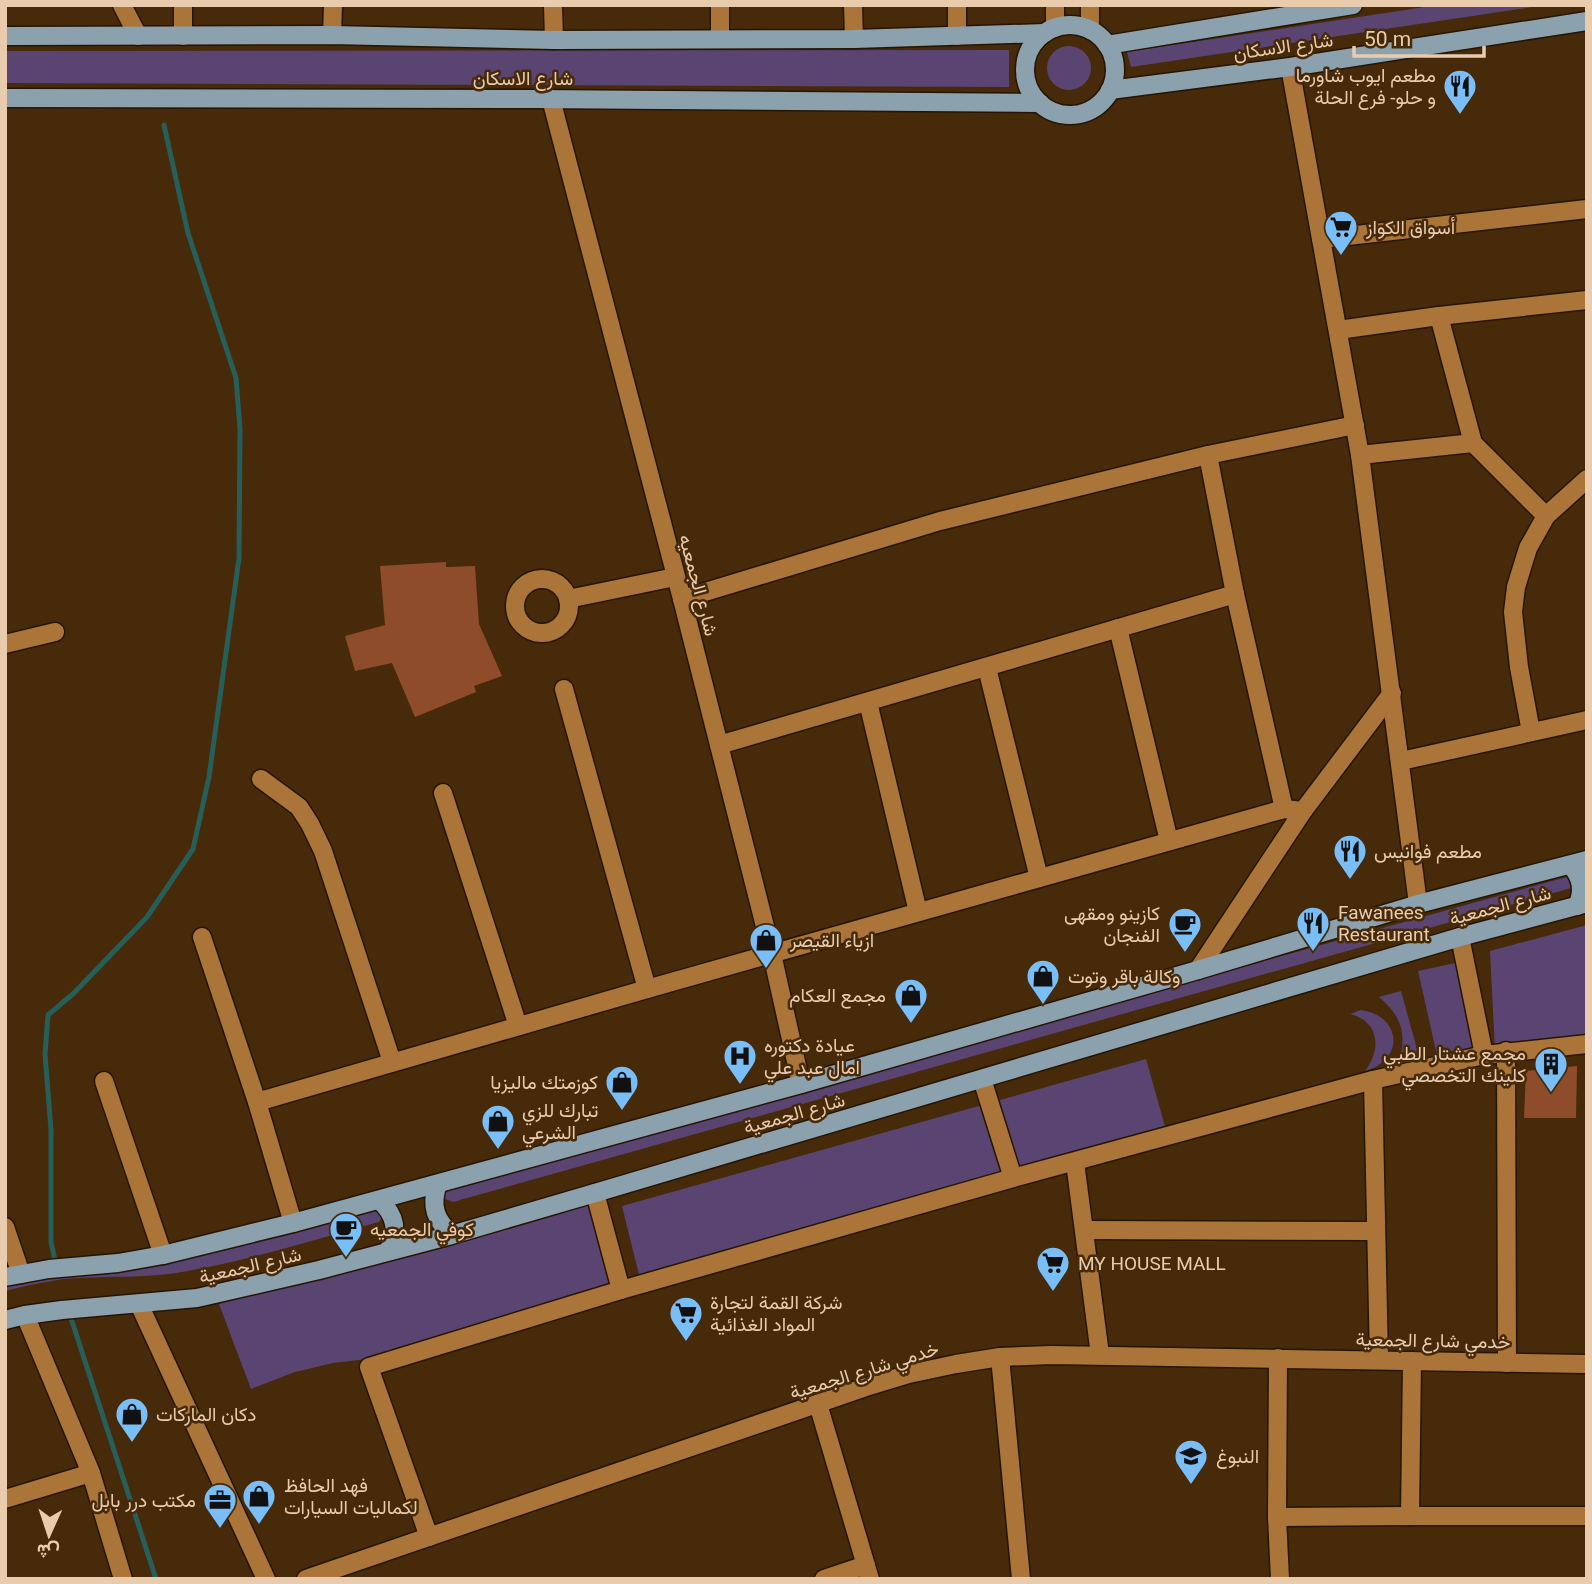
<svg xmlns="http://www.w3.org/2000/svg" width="1592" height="1584" font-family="Roboto,Vazirmatn,sans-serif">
  <rect width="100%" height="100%" fill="#462a09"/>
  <g fill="#5a4572">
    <polygon points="1438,5 1546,5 1131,67 1127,52"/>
    <circle cx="1069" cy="68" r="22"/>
    <polygon points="1009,50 1009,87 5,83 5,51"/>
    <polygon points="1570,876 1575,887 453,1202 445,1199 443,1194 446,1188"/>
    <polygon points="1587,925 1587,1043 1495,1050 1490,951"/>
    <polygon points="1460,962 1481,1055 1439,1064 1418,971"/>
    <path d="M1401,991L1420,1060L1397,1067C1408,1037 1403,1017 1379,997Z"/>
    <path d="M1361,1010C1402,1016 1405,1060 1365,1071C1382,1049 1379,1021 1350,1014Z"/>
    <polygon points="1146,1059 1168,1137 642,1287 622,1206"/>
    <polygon points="590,1199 622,1293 375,1358 333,1363 295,1372 251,1389 219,1304"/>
    <path d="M380,1206L384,1214L379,1222C312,1240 245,1262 176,1273C143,1278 112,1276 79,1278C54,1279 30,1285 5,1291V1280L189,1258Z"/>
  </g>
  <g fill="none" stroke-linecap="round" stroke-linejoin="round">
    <g stroke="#265f59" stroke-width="5">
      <polyline points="56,1265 51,1242 51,1130 45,1054 48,1015 74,993 147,917 193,849 209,777 239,558 240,429 236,378 188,233 164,125"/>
      <polyline points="69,1312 156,1579"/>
    </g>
  </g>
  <g fill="#8f4c2b">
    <polygon points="446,562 446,567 475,566 479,624 502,676 474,686 476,692 415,717 392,663 355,671 345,636 385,625 380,566"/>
    <polygon points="1577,1066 1576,1118 1524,1118 1526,1071"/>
  </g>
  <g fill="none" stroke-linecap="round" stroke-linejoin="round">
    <defs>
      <g id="minor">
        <polyline points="122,5 138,36"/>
        <polyline points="553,5 554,40"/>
        <polyline points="720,5 720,39"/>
        <polyline points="853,5 854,39"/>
        <polyline points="957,5 957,36"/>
        <polyline points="1055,5 1055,28"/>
        <polyline points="1090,30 1090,5"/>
        <polyline points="332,35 333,5"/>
        <polyline points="183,36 183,5"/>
        <polyline points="1290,67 1360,455 1418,904"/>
        <polyline points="551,99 682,599 772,954 801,1084"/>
        <polyline points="1321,239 1587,209"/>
        <polyline points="1439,316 1473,443 1546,516"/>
        <polyline points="1338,330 1439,316 1587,300"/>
        <polyline points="1208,455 1235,594 1284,809"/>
        <polyline points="1360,455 1473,443"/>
        <circle cx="542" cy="606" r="27"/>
        <polyline points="568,599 675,577"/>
        <polyline points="682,599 940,521 1208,455 1355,425"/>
        <polyline points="1118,628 1169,841"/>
        <polyline points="5,644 55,632"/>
        <polyline points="987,668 1039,878"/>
        <polyline points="564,689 647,989"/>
        <polyline points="868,702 918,912"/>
        <polyline points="1531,732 1519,667 1513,612 1516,587 1528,548 1546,516 1587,479"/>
        <polyline points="719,745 1235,594"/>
        <polyline points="1401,761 1587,720"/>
        <polyline points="261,779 299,807 310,824 323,851 392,1062"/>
        <polyline points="443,793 518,1026"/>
        <polyline points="202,937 257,1102 293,1223"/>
        <polyline points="1460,937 1484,1055"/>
        <polyline points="1198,970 1303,811 1392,693"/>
        <polyline points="1506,1051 1507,1363"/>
        <polyline points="982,1079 1013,1178"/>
        <polyline points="1373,1080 1379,1360"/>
        <polyline points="104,1081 163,1255"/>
        <polyline points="257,1102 647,989 1284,809 1303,811"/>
        <polyline points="1075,1162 1100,1355"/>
        <polyline points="595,1193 621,1290"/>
        <polyline points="5,1227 21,1274"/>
        <polyline points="1084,1230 1376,1231"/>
        <polyline points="139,1304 266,1579"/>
        <polyline points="25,1315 91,1473 123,1579"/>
        <polyline points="1000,1357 1021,1579"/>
        <polyline points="1278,1358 1277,1517 1280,1579"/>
        <polyline points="818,1404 870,1579"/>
        <polyline points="5,1499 91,1473"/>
        <polyline points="1410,1516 1412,1361"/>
        <polyline points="1277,1517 1410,1516 1587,1516"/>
        <polyline points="429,1537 369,1367 621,1290 1013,1178 1373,1080 1484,1055 1587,1044"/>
        <polyline points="306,1579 866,1387 909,1374 956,1364 1000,1357 1051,1355 1587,1364"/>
        <polyline points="824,1579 866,1565"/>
      </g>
      <g id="major">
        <circle cx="1070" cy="70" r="45"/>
        <polyline points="5,36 332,35 554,40 854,39 1045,33"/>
        <polyline points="1107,45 1353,5"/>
        <polyline points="1110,90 1290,67 1587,21"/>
        <polyline points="5,98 534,99 1040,103"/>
        <path d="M1570,865C1582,877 1584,891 1577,906"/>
        <path d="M438,1184C430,1205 435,1222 453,1234"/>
        <path d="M379,1200C396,1215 399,1232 388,1251"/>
        <polyline points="5,1277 49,1269 118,1263 163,1255 293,1223 801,1084 1198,970 1418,904 1587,860"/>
        <polyline points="5,1320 25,1315 62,1310 197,1298 319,1270 448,1236 595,1193 1460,937 1587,903"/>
      </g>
    </defs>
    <use href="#minor" stroke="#261503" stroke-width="21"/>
    <use href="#major" stroke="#261503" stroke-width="21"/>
    <use href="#minor" stroke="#ab7438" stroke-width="18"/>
    <use href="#major" stroke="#8ca1ae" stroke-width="18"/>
  </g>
  <defs>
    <symbol id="restaurant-pin" viewBox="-11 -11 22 30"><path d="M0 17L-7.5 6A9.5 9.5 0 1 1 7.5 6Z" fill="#7abef8" stroke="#462a09"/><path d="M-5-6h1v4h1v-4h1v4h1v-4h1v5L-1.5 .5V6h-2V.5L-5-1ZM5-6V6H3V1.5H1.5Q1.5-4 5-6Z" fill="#111"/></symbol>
    <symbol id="supermarket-pin" viewBox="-11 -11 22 30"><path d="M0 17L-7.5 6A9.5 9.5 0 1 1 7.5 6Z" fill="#7abef8" stroke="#462a09"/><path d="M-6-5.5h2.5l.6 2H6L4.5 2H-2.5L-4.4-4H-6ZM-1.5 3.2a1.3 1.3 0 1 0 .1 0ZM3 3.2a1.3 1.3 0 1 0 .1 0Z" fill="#111"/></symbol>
    <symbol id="cafe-pin" viewBox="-11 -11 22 30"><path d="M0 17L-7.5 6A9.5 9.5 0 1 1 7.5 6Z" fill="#7abef8" stroke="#462a09"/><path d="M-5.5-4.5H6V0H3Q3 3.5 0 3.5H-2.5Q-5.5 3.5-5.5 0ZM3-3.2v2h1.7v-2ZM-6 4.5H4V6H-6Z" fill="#111"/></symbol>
    <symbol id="shop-pin" viewBox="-11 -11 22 30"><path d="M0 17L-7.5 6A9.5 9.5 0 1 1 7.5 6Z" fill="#7abef8" stroke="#462a09"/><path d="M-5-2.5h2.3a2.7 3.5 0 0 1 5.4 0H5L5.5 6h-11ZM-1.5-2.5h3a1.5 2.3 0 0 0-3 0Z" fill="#111"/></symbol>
    <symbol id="hospital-pin" viewBox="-11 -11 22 30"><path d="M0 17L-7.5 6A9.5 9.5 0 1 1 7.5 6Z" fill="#7abef8" stroke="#462a09"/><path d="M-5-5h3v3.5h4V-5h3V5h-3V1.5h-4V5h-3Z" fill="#111"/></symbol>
    <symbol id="building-pin" viewBox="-11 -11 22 30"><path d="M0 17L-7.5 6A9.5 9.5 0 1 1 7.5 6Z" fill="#7abef8" stroke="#462a09"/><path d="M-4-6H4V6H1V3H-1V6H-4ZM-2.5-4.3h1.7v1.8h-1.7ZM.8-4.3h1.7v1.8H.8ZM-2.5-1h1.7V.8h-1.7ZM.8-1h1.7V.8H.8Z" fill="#111"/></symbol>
    <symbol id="school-pin" viewBox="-11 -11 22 30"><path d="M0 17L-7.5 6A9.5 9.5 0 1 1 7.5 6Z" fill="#7abef8" stroke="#462a09"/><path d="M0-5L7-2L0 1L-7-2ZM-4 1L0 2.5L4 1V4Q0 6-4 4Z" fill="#111"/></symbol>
    <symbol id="office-pin" viewBox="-11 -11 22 30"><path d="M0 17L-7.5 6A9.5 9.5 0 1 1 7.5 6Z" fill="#7abef8" stroke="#462a09"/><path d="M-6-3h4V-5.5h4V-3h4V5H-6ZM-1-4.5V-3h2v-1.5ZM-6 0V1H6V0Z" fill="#111"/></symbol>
  </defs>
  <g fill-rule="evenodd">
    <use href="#restaurant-pin" x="1441" y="67" width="38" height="52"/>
    <use href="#supermarket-pin" x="1322" y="208" width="38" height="52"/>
    <use href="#restaurant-pin" x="1331" y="832" width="38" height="52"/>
    <use href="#restaurant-pin" x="1294" y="904" width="38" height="52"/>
    <use href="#cafe-pin" x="1166" y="905" width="38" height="52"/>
    <use href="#shop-pin" x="747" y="921" width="38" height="52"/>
    <use href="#shop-pin" x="1024" y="957" width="38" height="52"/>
    <use href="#shop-pin" x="892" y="976" width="38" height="52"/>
    <use href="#hospital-pin" x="721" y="1037" width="38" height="52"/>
    <use href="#building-pin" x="1532" y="1045" width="38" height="52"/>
    <use href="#shop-pin" x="603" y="1063" width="38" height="52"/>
    <use href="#shop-pin" x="479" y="1102" width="38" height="52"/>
    <use href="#cafe-pin" x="327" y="1210" width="38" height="52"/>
    <use href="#supermarket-pin" x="1034" y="1244" width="38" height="52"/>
    <use href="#supermarket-pin" x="667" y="1294" width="38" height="52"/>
    <use href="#shop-pin" x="113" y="1395" width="38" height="52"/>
    <use href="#school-pin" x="1172" y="1437" width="38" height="52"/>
    <use href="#shop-pin" x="240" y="1477" width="38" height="52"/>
    <use href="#office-pin" x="201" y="1481" width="38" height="52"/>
  </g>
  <g text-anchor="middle" stroke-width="5" stroke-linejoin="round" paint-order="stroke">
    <g font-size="19" fill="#e9cbae" stroke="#462a09">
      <text transform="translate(1283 46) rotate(-8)" y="7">شارع الاسكان</text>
      <text x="523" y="85">شارع الاسكان</text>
      <text transform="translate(699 585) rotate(75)" y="7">شارع الجمعيه</text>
      <text transform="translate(1500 905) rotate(-15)" y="7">شارع الجمعية</text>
      <text transform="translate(794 1113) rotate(-16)" y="7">شارع الجمعية</text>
      <text transform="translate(250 1265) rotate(-13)" y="7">شارع الجمعية</text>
      <text transform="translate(1433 1340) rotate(1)" y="7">خدمي شارع الجمعية</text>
      <text transform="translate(864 1370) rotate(-17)" y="7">خدمي شارع الجمعية</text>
    </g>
    <g font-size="19" fill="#e9cbae" stroke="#462a09" text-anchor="start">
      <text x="1436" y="82" text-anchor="end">مطعم ايوب شاورما<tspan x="1436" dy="22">و حلو- فرع الحلة</tspan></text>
      <text x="1366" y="234">أسواق الكواز</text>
      <text x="1374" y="858">مطعم فوانيس</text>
      <text x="1338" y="919">Fawanees<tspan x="1338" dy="22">Restaurant</tspan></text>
      <text x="1160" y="920" text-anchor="end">كازينو ومقهى<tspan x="1160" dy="22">الفنجان</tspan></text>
      <text x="790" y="947">ازياء القيصر</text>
      <text x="1068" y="983">وكالة باقر وتوت</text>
      <text x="886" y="1002" text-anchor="end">مجمع العكام</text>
      <text x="764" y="1052">عيادة دكتوره<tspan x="764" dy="22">امال عبد علي</tspan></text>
      <text x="1526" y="1060" text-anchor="end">مجمع عشتار الطبي<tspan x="1526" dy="22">كلينك التخصصي</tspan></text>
      <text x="598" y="1089" text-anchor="end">كوزمتك ماليزيا</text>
      <text x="522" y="1117">تبارك للزي<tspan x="522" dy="22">الشرعي</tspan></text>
      <text x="370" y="1236">كوفي الجمعيه</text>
      <text x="1078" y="1270">MY HOUSE MALL</text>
      <text x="710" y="1309">شركة القمة لتجارة<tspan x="710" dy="22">المواد الغذائية</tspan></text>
      <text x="156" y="1421">دكان الماركات</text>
      <text x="1216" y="1463">النبوغ</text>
      <text x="284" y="1492">فهد الحافظ<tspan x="284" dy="22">لكماليات السيارات</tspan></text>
      <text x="196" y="1507" text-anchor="end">مكتب درر بابل</text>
    </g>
  </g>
  <rect width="1592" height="1584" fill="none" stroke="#e9cbae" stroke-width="14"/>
  <g transform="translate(49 1535) rotate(183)" stroke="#462a09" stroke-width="5" paint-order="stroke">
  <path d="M0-5L12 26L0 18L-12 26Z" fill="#e9cbae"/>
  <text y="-10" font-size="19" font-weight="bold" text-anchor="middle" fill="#e9cbae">ش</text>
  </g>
  <path d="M1354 46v10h130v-10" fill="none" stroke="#e9cbae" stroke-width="3.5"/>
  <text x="1364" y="46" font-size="21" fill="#e9cbae" stroke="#462a09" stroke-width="5" paint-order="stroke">50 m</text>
</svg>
